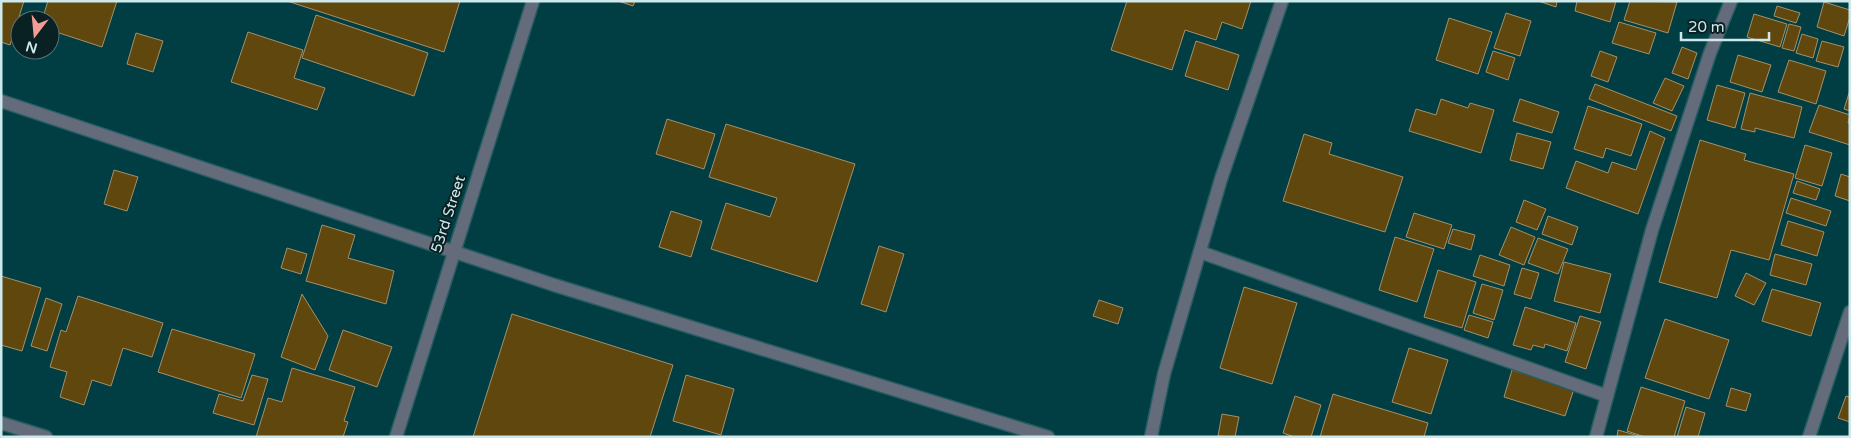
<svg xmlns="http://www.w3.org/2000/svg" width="1851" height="438" font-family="'Varela Round',sans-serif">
  <rect width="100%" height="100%" fill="#003e43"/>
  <g fill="#60470d" stroke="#a4906a">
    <polygon points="1,1 24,1 10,45 1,42"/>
    <polygon points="48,1 117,1 102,47 50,30 50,20 42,20"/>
    <polygon points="287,1 460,1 444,52"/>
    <polygon points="618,1 635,1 633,6"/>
    <polygon points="1127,1 1251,1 1242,29 1222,22 1216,40 1185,30 1172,70 1111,50"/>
    <polygon points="1538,1 1557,1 1556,7"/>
    <polygon points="1577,1 1616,1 1610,22 1575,11"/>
    <polygon points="1630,1 1677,2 1668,33 1624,20"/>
    <polygon points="1824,2 1850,10 1850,17 1844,36 1817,27"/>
    <polygon points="1777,6 1800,13 1796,23 1774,16"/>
    <polygon points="1506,13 1531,21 1520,56 1494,48"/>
    <polygon points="1754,14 1787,24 1780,47 1747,37"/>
    <polygon points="316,15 428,53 414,96 302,58"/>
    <polygon points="1449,18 1492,32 1478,74 1436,60"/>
    <polygon points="1619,22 1656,33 1649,54 1612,43"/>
    <polygon points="1789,24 1801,27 1794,51 1782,48"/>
    <polygon points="248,32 303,50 294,78 325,88 317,110 231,82"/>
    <polygon points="136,33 163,41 153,72 127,64"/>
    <polygon points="1802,34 1818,39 1813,58 1796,53"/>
    <polygon points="1196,41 1239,55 1228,90 1185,76"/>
    <polygon points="1822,41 1844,47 1838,67 1816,61"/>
    <polygon points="1682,47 1697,53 1688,79 1672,73"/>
    <polygon points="1493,51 1515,58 1508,80 1486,72"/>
    <polygon points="1600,51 1617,57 1608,82 1591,76"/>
    <polygon points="1738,55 1771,65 1762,92 1730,82"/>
    <polygon points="1789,60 1826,71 1816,104 1778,92"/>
    <polygon points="1665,78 1684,86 1672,111 1653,103"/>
    <polygon points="1595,84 1677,116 1671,131 1589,99"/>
    <polygon points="1717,85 1745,93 1735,128 1707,120"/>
    <polygon points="1850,90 1850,111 1844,109"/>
    <polygon points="1750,93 1802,107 1794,138 1755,128 1755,132 1741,129"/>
    <polygon points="1441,99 1468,108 1470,103 1494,110 1481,153 1409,131 1416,109 1436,115"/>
    <polygon points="1520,99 1559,112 1552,133 1513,121"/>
    <polygon points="1819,105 1850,115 1848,123 1850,124 1850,145 1809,132"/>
    <polygon points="1588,106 1642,124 1631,156 1606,148 1603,158 1574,149"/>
    <polygon points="667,119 715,134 704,169 656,154"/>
    <polygon points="726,124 855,164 817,282 711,249 726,203 770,217 777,198 709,177"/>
    <polygon points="1650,131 1665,138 1638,214 1566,188 1576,161 1608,173 1612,162 1636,170"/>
    <polygon points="1517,133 1551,142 1543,169 1510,160"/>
    <polygon points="1304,134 1332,143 1329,154 1403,177 1385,232 1283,201"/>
    <polygon points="1700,140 1746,154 1744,160 1794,174 1769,260 1731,250 1717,298 1659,282"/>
    <polygon points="1805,145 1832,153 1822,186 1795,178"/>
    <polygon points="114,170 138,177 127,211 104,204"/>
    <polygon points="1841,174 1850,177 1850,201 1835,196"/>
    <polygon points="1797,181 1820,189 1816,200 1793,193"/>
    <polygon points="1791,198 1831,211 1826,226 1786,213"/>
    <polygon points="1524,200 1546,209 1537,230 1516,222"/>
    <polygon points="671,211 702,221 691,257 659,247"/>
    <polygon points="1414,213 1452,225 1444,249 1406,237"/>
    <polygon points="1548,216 1578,227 1572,245 1542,234"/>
    <polygon points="1788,221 1824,232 1817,256 1781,245"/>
    <polygon points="322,225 355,235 348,258 394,271 386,304 306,281"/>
    <polygon points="1511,227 1535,237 1524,265 1499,255"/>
    <polygon points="1453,229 1475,235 1471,250 1448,243"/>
    <polygon points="1395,237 1434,249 1417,302 1379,290"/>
    <polygon points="1538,238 1568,249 1558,274 1528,263"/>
    <polygon points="879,246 904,254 886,312 861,304"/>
    <polygon points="287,248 307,254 301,274 281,268"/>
    <polygon points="1775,254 1812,264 1806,285 1770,275"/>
    <polygon points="1480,255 1510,265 1504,286 1473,276"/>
    <polygon points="1564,262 1611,274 1600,313 1554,301"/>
    <polygon points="1522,268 1539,273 1531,299 1514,294"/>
    <polygon points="1438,270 1476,282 1462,328 1424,317"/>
    <polygon points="1746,273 1766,283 1754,305 1735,296"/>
    <polygon points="1,276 41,288 22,351 1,345"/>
    <polygon points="1482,284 1503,290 1494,320 1473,313"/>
    <polygon points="1244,287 1297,303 1272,384 1220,368"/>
    <polygon points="1772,289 1821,303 1811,336 1762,321"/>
    <polygon points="302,294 328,336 315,370 281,357"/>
    <polygon points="78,296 163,323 152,357 123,348 111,386 92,380 84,405 60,397 67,372 50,367 61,330 66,332"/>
    <polygon points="46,298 62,304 47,351 31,346"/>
    <polygon points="1099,300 1123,308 1118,324 1093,316"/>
    <polygon points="1525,307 1576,323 1567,351 1545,344 1544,348 1533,345 1531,350 1513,345"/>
    <polygon points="512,314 673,365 650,437 473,437"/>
    <polygon points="1469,315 1493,322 1488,338 1464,330"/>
    <polygon points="1580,316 1601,322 1586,369 1565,362"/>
    <polygon points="1665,319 1729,340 1709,399 1645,378"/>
    <polygon points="172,329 255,354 241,398 158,372"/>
    <polygon points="343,330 392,347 377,387 329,370"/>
    <polygon points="1409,348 1448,360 1431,414 1392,402"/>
    <polygon points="292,368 355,387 344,421 348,422 343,437 256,437 268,398 282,402"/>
    <polygon points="1512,370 1574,389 1565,416 1504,397"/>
    <polygon points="252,375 268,379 254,425 213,413 219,394 243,401"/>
    <polygon points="686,375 734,389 721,435 673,421"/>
    <polygon points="1641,387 1685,401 1674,437 1645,437 1627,431"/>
    <polygon points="1731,388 1751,394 1746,411 1726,406"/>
    <polygon points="1333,394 1428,423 1424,437 1320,437"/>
    <polygon points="1295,396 1321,405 1311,437 1295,437 1283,433"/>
    <polygon points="1846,396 1850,397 1850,422 1838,418"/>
    <polygon points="1686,407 1705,413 1698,437 1677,437"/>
    <polygon points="1222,414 1239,417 1235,437 1218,436"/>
    <polygon points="1618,430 1642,437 1617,437"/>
  </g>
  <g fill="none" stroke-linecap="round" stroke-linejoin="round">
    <defs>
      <g id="street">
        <polyline points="1,101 554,285 1048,437"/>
        <polyline points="1200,252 1607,396"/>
        <polyline points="1,423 46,437"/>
        <polyline points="396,437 533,1"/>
        <polyline points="1151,437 1164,374 1221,179 1282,1"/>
        <polyline points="1596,437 1652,230 1710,53 1731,1"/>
        <polyline points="1809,437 1850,312"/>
      </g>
    </defs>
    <use href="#street" stroke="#255d61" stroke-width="15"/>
    <use href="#street" stroke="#646c7b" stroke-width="12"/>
  </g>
  <g text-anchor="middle" stroke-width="4" stroke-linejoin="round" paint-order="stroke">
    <g font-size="15" fill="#cee9ec" stroke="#0a2123">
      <text transform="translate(448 214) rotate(-72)" y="5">53rd Street</text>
    </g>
  </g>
  <rect width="1851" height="438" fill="none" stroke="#cee9ec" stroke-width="5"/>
  <g transform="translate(35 35) rotate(196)"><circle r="24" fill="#0a2123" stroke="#587173"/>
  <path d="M0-4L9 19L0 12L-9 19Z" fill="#f59b96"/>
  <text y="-8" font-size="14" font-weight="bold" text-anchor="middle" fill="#cee9ec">N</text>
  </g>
  <path d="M1681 32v8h88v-8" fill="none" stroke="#cee9ec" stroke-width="2.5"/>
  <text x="1688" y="32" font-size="15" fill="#cee9ec" stroke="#0a2123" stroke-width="4" paint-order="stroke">20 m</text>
</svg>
